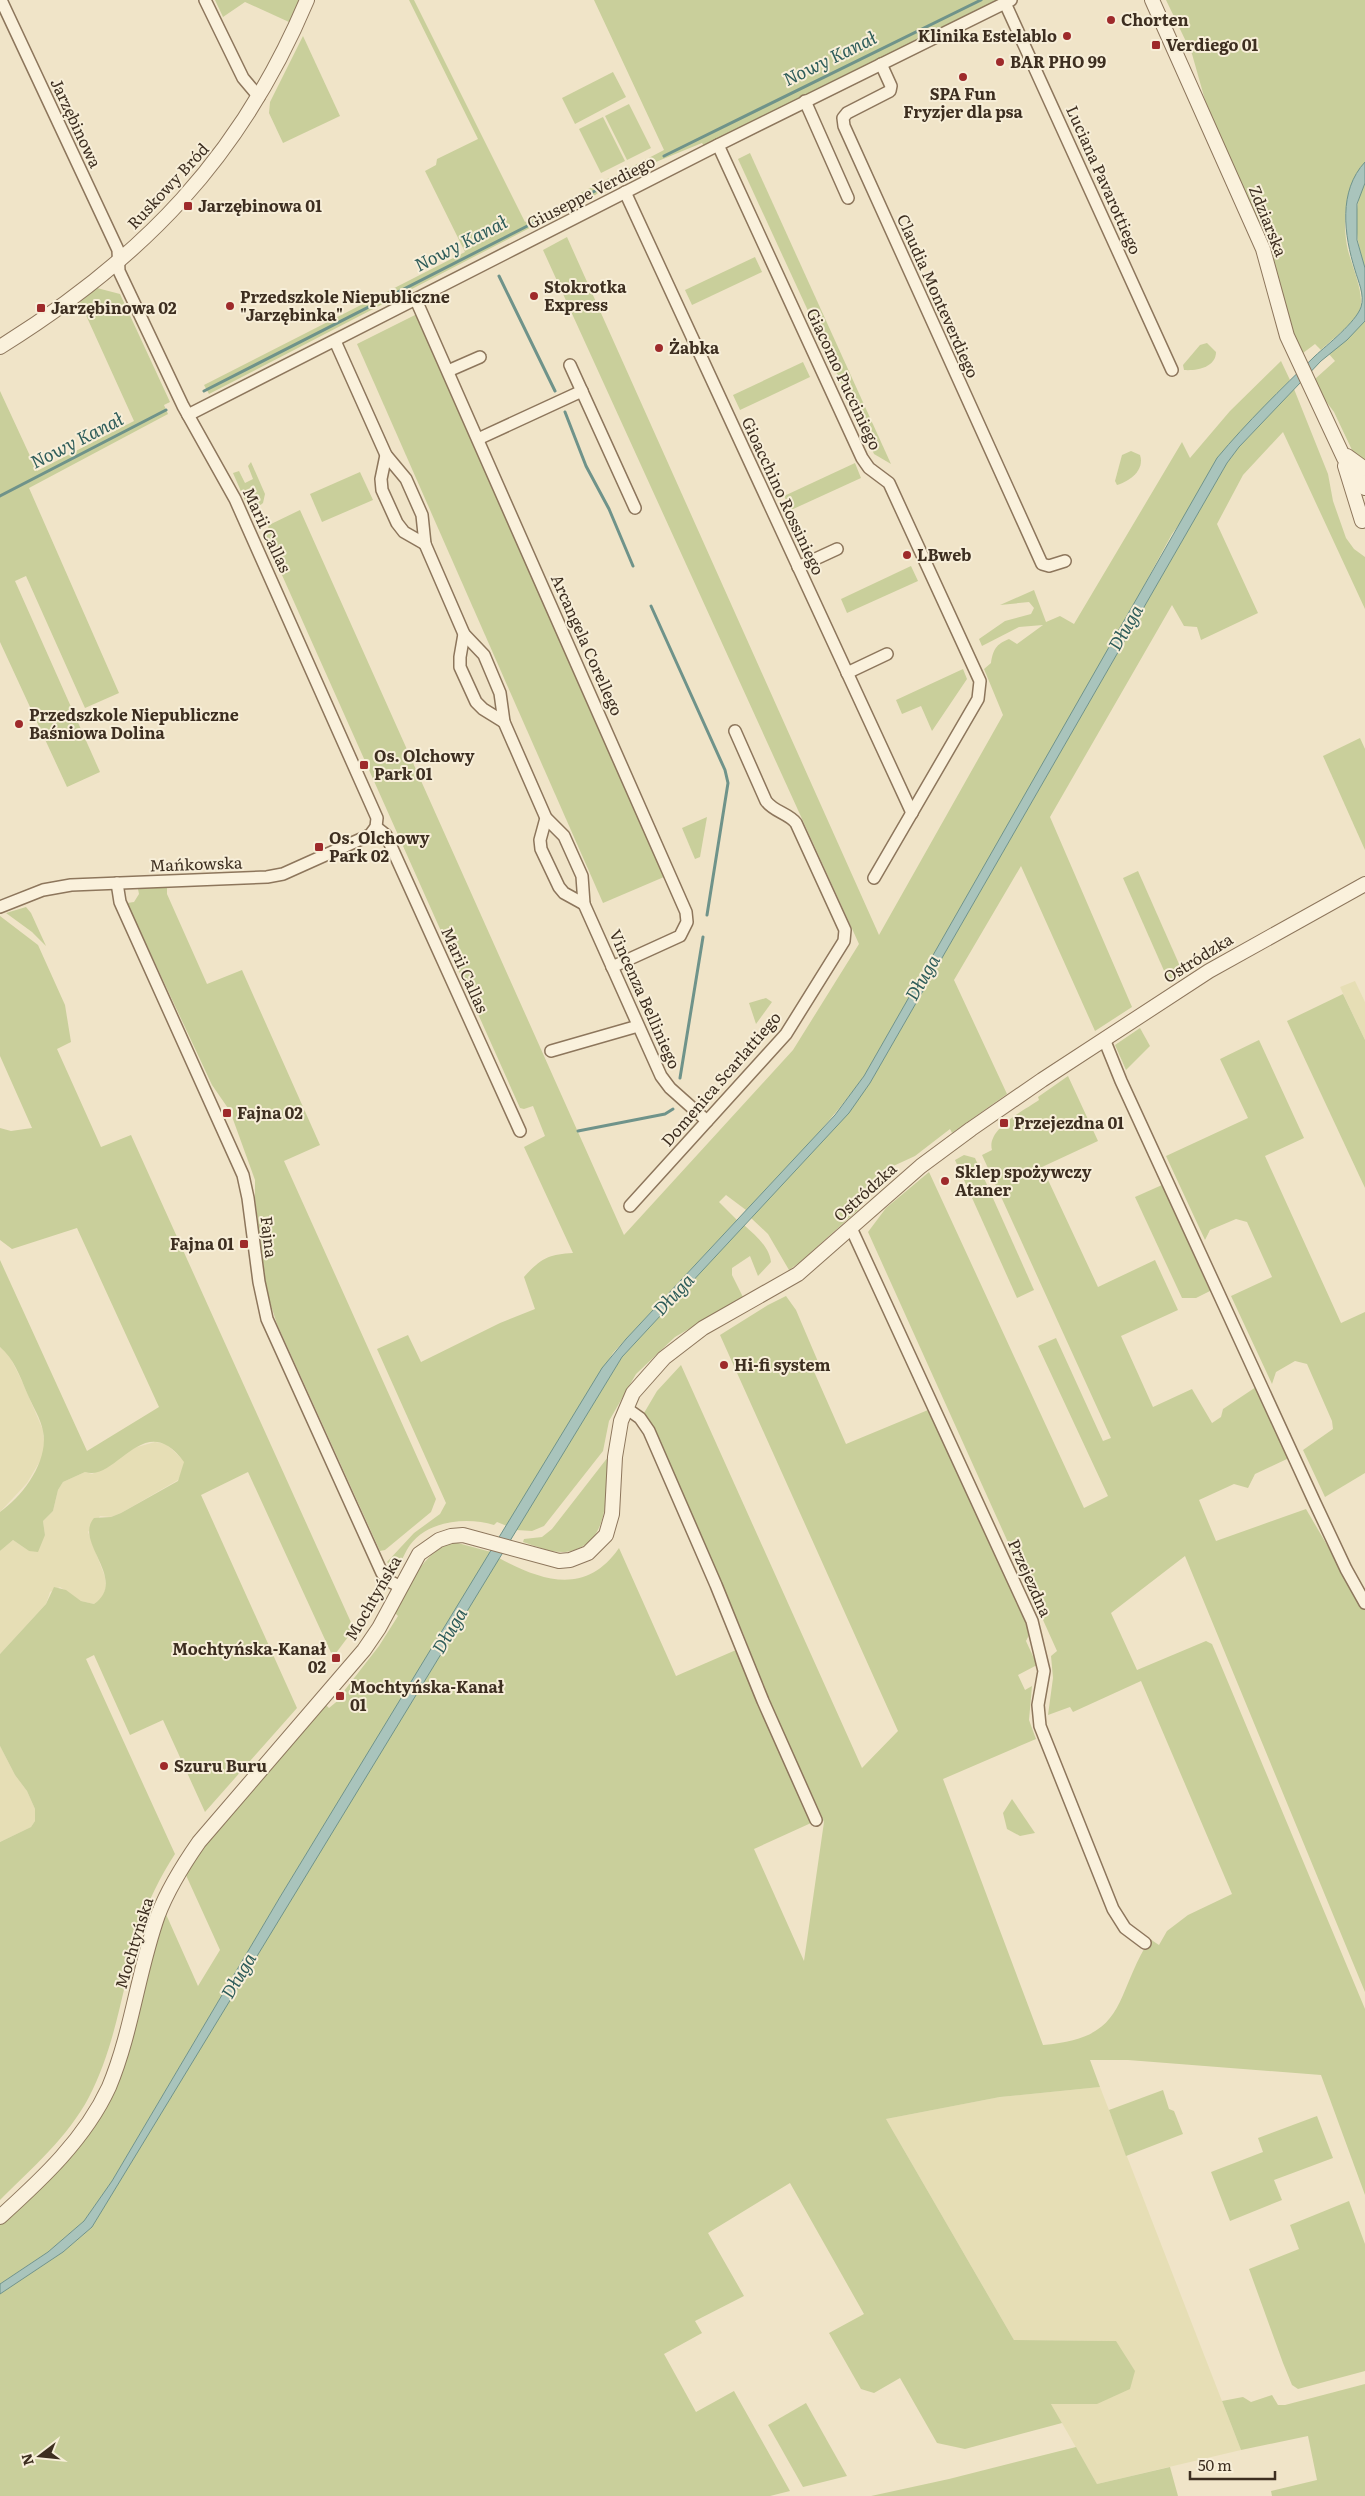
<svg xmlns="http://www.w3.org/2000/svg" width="1365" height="2496" font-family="Literata,serif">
  <rect width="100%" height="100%" fill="#f0e4c8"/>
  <g fill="#e6deb5">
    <polygon points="1355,981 1365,1002 1365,1040 1340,987"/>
    <polygon points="0,1347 9,1355 22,1381 43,1430 44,1443 43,1456 27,1483 0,1512"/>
    <polygon points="155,1442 166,1444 180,1457 185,1462 183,1469 178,1480 121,1513 111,1517 100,1516 88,1532 105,1577 106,1587 103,1597 94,1604 81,1601 60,1587 50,1592 46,1604 0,1654 0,1551 13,1540 29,1551 45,1535 43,1521 53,1511 58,1490 63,1482 85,1472 92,1474 112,1464 130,1449"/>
    <polygon points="0,1746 15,1775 27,1791 35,1809 35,1821 31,1827 0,1842"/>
    <polygon points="1100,2087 1241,2450 1097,2484 1051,2404 1097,2404 1116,2341 1014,2340 886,2119 1000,2097"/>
  </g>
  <g fill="#c9cf9b">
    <polygon points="215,0 299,0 289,22 245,2 223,17"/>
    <polygon points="409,0 414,0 525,222 543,212 547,219 209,394 204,385 465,252 425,171 436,165 437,159 478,139"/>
    <polygon points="594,0 999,0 704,146 702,143 617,178 614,176 664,150"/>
    <path d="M1166,0H1365V162C1346,183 1342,218 1347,246C1350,262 1365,293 1360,309C1353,325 1333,338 1321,350L1315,344L1303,353L1299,344H1297L1289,324L1264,237L1205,100L1192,54Z"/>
    <polygon points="303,36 340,116 283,143 269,113 270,102"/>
    <polygon points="613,72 626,97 575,124 562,98"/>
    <polygon points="629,104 651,148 627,160 605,116"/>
    <polygon points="603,117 625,161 601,173 579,129"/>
    <polygon points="750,153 891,464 874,454 738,159"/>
    <path d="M609,178L612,183C599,191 574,214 560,213L556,206Z"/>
    <path d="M1365,183V268C1356,241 1351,210 1365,183Z"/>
    <path d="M567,237L879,935L1003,715L984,669L991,663C993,650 996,644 1009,639L1017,644L1043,625L1019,627L982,646L979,639L1005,621L1031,614L1034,608L1029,602L1000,605L1034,590L1046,622L1060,616L1074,624L1182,442L1190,458L1230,411L1281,361L1290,380L1277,393L1172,534L1123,624L864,1076C829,1125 787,1167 746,1210L726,1195L719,1202L737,1220L613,1353L507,1526L497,1522L494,1525C468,1517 428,1520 410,1545C405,1552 401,1562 397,1570L392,1568L387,1562L414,1533L440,1514L446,1503L377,1349L408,1335L421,1362L500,1323L535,1309L524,1277C540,1259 549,1254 573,1253L524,1147L545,1136L533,1106L524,1109L520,1108L265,537L269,525L300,510L624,1235L793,1050L859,944L543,250Z"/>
    <polygon points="755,257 762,272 692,305 685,290"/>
    <polygon points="97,288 120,294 170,402 164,405 168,414 29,488 119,693 85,708 26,576 15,581 100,772 67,787 0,642 0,391 37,471 134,421 80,302"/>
    <polygon points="417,314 664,877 603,903 357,344"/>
    <polygon points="1365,321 1365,462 1352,450 1334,412 1319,392 1321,391 1315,379 1335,361 1329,354"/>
    <path d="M1207,343L1216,352C1216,367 1197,371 1184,370L1183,365L1200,345Z"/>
    <polygon points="803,362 810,377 740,410 733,395"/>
    <polygon points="1294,389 1328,474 1333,501 1346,538 1354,549 1365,557 1365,609 1283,432 1243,475 1217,524 1258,613 1201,640 1197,627 1184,626 1172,605 1050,817 1132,1007 1095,1031 1021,866 954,980 1007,1094 952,1133 950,1129 915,1156 889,1168 856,1206 858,1210 800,1262 789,1270 768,1234 751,1218 848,1113 870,1083 1227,463 1239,447"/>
    <path d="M1131,451L1140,455C1145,470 1130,481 1117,485L1115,481L1122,455Z"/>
    <path d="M251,462L265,494L263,503C258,508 251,507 246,503L233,473L239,471L245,483L253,479L248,466Z"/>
    <polygon points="855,463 861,478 791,510 784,496"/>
    <polygon points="360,472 373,500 322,522 310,494"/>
    <polygon points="911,566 918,581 847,613 841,599"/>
    <polygon points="963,669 967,679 932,731 921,706 902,714 896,700"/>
    <polygon points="1360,738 1365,749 1365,850 1323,756"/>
    <polygon points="707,817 700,857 695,859 682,828"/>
    <polygon points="1138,871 1183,973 1169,982 1123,878"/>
    <polygon points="167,887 167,894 207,984 242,970 320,1145 284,1161 436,1499 431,1512 385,1550 380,1551 277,1324 267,1293 255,1198 255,1180 230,1111 212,1085 127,903 134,902 139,894 138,889"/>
    <polygon points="26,907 31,913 46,946 32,932 6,913"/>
    <path d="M0,916L38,945L65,1005L71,1042L57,1049L101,1147L131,1135L354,1629L333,1657L248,1472L201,1495L297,1708L205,1812L163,1720L130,1735L94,1655L86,1659L175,1854C160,1877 147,1903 139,1929C123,1985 116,2045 89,2097C68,2137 32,2168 0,2200V1842L31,1827L35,1821V1809L27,1791L15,1775L0,1746V1654L46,1604L54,1587L66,1590L81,1601L94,1604C129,1579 73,1542 94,1518L111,1517L121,1513L178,1481L184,1462C144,1407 116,1483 85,1472L63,1482L58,1490L53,1511L43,1521L45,1535L38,1552L29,1551L13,1540L0,1551V1512C23,1496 49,1461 43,1431C41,1419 32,1405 27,1393C20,1376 14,1359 0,1347V1260L87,1451L159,1407L77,1228L12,1249L0,1240V1128L11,1131L32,1128L0,1056Z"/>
    <polygon points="1343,994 1365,1040 1365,1188 1287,1021"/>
    <polygon points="766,998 772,1002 756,1024 749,1003"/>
    <polygon points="1140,1028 1150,1046 1126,1070 1115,1045"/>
    <polygon points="1259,1040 1304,1138 1265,1156 1341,1323 1365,1312 1365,1473 1325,1497 1303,1450 1333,1429 1332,1421 1307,1364 1295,1361 1276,1372 1272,1384 1231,1296 1272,1277 1247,1222 1236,1219 1210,1230 1205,1240 1166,1156 1248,1118 1220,1059"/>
    <path d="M1068,1076L1098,1141L1042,1167L1098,1287L1155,1260L1178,1310L1121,1336L1153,1407L1192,1389L1212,1423L1221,1417L1223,1409L1256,1387L1289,1458L1255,1474L1248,1488L1234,1484L1199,1500L1216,1541L1306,1509L1365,1610V1992L1185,1556L1111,1613L1137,1670L1206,1641L1212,1644L1365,2009V2195L1321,2075L1128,2060H1090L1100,2087L1000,2097L886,2119L1014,2340L1116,2341L1135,2371L1130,2389L1097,2404H1051L1062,2423L965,2449L937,2443L900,2378L874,2393L861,2389L829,2333L864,2314L790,2183L708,2233L744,2296L695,2321L702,2333L664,2354L696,2412L734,2391L790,2491L770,2496H0V2294L63,2252L92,2227L499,1558C542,1581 586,1596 619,1548L676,1676L736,1650L800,1790L811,1823L754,1849L804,1961L824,1822L775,1718L743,1633L644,1413L657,1391L681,1365L862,1768L898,1731L720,1335L768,1305L786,1296L796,1310L819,1364L812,1367L846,1444L928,1410L1025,1621L1029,1635L1026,1641L1037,1665L1018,1675L1025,1690L1032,1686L1029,1720L1036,1739L943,1779L1043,2045C1129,2038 1113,1997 1150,1939L1159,1945L1167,1931L1188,1915L1232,1894L1141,1681L1073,1712L1070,1707L1048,1715L1053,1678L1051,1656L1057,1651L868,1232L886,1208L929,1172L1084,1508L1108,1496L1038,1346L1056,1338L1103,1441L1111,1438L982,1155L992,1150C986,1129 1025,1110 1039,1100L1038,1097Z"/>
    <polygon points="964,1155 975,1158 1034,1290 1017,1298 955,1160"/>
    <polygon points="1162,1185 1210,1291 1196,1298 1182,1298 1135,1197"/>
    <path d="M744,1225C755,1235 769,1246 771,1262L758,1276L750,1256L732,1268V1275L743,1297L675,1337L636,1374L609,1421L603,1451L544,1526L532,1531L516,1530L622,1357Z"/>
    <path d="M608,1457C606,1491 612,1546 565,1552C551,1553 536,1546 523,1542L524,1539L542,1537L552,1529Z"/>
    <path d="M454,1542L491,1552L280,1897L112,2181L84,2221L48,2252L0,2284V2224L88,2133L147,1976L165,1912L198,1986L220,1950L185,1873L205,1845L326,1705L329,1708L347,1693L344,1691L379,1646L398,1616L394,1612C410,1585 422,1552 454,1542Z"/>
    <polygon points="1012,1799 1035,1833 1020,1836 1007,1829 1003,1813"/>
    <polygon points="1163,2090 1169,2109 1174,2111 1183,2134 1126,2156 1109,2110"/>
    <polygon points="1317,2116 1333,2158 1274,2180 1282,2200 1230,2221 1211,2172 1263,2152 1258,2138"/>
    <polygon points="1349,2201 1365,2244 1365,2371 1298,2389 1292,2385 1283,2363 1249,2269 1299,2249 1290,2225"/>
    <polygon points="1365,2384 1365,2496 1272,2496 1271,2491 1317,2480 1308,2436 1241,2450 1222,2401 1243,2397 1251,2402 1272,2395 1278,2405 1285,2405"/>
    <polygon points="806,2403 847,2476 803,2487 768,2425"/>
    <polygon points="1076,2447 1097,2484 1170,2467 1178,2496 871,2496 949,2479"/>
  </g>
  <path fill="#a9c4bc" stroke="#6f938a" d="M1365,162V183L1357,204V240L1365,268V321L1347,340L1321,361L1239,447L1227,463L870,1083L849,1113L622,1357L92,2227L63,2252L0,2294V2284L48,2252L84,2221L112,2181L280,1897L602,1368L626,1339L835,1115L864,1076L1217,458C1247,422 1281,389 1315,356C1327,345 1356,322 1361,307C1365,295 1358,281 1355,270C1344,235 1338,191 1365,162Z"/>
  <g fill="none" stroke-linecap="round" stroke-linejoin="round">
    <g stroke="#6f938a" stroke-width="3">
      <polyline points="664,156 981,0"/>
      <polyline points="560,209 597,190"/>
      <polyline points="499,276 555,391"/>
      <polyline points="204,391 545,217"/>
      <polyline points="565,412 586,466 609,509 633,566"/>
      <polyline points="0,496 166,410"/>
      <polyline points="651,606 725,770 728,783 707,915"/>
      <polyline points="680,1078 703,937"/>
      <polyline points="578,1131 665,1114 673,1109"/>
    </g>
    <defs>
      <g id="minor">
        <polyline points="205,0 243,78 259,97"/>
        <polyline points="1005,3 1172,370"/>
        <polyline points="881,64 891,86 890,91 847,113 843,118 844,126 1042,564 1049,566 1065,561"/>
        <polyline points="805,101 848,198"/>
        <polyline points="718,145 862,458 869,468 889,483 980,681 978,699 874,878"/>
        <polyline points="625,192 912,813"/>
        <polyline points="416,300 686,912 687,922 680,936 612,967"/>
        <polyline points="335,341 386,455 406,479 422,515 425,544 464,634 484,655 500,693 504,722 546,818 564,836 582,876 584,904 661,1076 670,1088 707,1121"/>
        <polyline points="570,365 635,508"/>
        <polyline points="448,371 480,357"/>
        <polyline points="188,415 718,145 1011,0"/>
        <polyline points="478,439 582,391"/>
        <polyline points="386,455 381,479 382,490 397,523 404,532 425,544"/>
        <polyline points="798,567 837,549"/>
        <polyline points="464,634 460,657 460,667 476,702 483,709 504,722"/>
        <polyline points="847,673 887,654"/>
        <polyline points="546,818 540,840 541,849 559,887 564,893 584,904"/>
        <polyline points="376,827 386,835 520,1131"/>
        <polyline points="117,883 120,902 243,1175 248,1198 259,1282 267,1319 382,1573 391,1582 401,1587"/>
        <polyline points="0,907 43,890 71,885 267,877 283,874 370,835 376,827 377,818 235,499 183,406 119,271 118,250 1,0"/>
        <polyline points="1104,1039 1121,1081 1315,1503 1346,1569 1365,1603"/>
        <polyline points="551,1051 638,1026"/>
        <path d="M630,1206L786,1034L844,941L845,930L796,823C788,813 774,812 766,801L735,731"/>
        <polyline points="851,1228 1032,1621 1044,1671 1038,1705 1040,1726 1113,1909 1125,1928 1145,1943"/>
        <polyline points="626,1408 640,1418 649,1431 716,1585 763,1701 816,1820"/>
      </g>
      <g id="tertiary">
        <polyline points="1152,0 1263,249 1287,336 1344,458 1365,488"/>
        <path d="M0,347C143,258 241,157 307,0"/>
        <polyline points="1347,456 1365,469"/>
        <polyline points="1345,466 1362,521"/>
        <path d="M0,2217C42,2179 85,2139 109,2087C132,2032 138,1971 158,1915C168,1889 183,1865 199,1842L364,1650L379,1628L419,1554L439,1540L451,1536L463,1535L559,1561L570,1560L588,1553L606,1535L612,1514L615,1457L621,1421L633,1393L664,1358L703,1328L798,1274L921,1166L971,1129L1042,1080L1209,971L1365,884"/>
      </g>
    </defs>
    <use href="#minor" stroke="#8d765c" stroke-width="14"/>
    <use href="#tertiary" stroke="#8d765c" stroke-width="16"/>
    <use href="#minor" stroke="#faf1dc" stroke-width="11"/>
    <use href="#tertiary" stroke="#faf1dc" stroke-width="14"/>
  </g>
  <g fill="#9e2a2b" stroke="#f7eed8" stroke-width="2">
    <circle cx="1111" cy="20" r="5"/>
    <circle cx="1067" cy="36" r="5"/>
    <rect x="1151" y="40" width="10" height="10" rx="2.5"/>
    <circle cx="1000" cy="62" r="5"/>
    <circle cx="963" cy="77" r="5"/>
    <rect x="183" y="201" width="10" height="10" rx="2.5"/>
    <circle cx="534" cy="296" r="5"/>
    <circle cx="230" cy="306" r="5"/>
    <rect x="36" y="303" width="10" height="10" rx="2.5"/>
    <circle cx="659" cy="348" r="5"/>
    <circle cx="907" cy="555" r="5"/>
    <circle cx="19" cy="724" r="5"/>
    <rect x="359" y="760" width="10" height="10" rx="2.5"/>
    <rect x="314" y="842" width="10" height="10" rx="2.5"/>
    <rect x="222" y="1108" width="10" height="10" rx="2.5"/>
    <rect x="999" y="1118" width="10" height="10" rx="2.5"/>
    <circle cx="945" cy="1181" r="5"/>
    <rect x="239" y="1239" width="10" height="10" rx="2.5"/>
    <circle cx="724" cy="1365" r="5"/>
    <rect x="331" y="1653" width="10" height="10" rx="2.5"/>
    <rect x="335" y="1691" width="10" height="10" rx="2.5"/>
    <circle cx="164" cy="1766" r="5"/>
  </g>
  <g text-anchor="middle" stroke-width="4" stroke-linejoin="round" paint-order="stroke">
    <g font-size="16" font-weight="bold" fill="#3d2e20" stroke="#f7eed8" text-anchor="start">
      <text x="1121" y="26">Chorten</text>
      <text x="1057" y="42" text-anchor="end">Klinika Estelablo</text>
      <text x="1166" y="51">Verdiego 01</text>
      <text x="1010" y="68">BAR PHO 99</text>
      <text x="963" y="100" text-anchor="middle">SPA Fun<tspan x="963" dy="18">Fryzjer dla psa</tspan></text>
      <text x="198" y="212">Jarzębinowa 01</text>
      <text x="544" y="293">Stokrotka<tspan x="544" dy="18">Express</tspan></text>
      <text x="240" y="303">Przedszkole Niepubliczne<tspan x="240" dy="18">"Jarzębinka"</tspan></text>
      <text x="51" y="314">Jarzębinowa 02</text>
      <text x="669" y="354">Żabka</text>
      <text x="917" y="561">LBweb</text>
      <text x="29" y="721">Przedszkole Niepubliczne<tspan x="29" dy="18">Baśniowa Dolina</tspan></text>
      <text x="374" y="762">Os. Olchowy<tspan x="374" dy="18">Park 01</tspan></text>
      <text x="329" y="844">Os. Olchowy<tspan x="329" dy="18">Park 02</tspan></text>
      <text x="237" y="1119">Fajna 02</text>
      <text x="1014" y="1129">Przejezdna 01</text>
      <text x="955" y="1178">Sklep spożywczy<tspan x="955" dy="18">Ataner</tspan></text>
      <text x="234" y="1250" text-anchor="end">Fajna 01</text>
      <text x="734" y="1371">Hi-fi system</text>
      <text x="326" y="1655" text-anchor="end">Mochtyńska-Kanał<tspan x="326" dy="18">02</tspan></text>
      <text x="350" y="1693">Mochtyńska-Kanał<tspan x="350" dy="18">01</tspan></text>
      <text x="174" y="1772">Szuru Buru</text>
    </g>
    <g font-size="16" fill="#3d2e20" stroke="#f7eed8">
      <text transform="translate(76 123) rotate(65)" y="6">Jarzębinowa</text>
      <text transform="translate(1104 180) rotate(66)" y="6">Luciana Pavarottiego</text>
      <text transform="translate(168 186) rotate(-47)" y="6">Ruskowy Bród</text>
      <text transform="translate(591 192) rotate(-27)" y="6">Giuseppe Verdiego</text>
      <text transform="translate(1268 221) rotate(68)" y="6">Zdziarska</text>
      <text transform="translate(938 296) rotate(66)" y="6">Claudia Monteverdiego</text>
      <text transform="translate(844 379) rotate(65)" y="6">Giacomo Pucciniego</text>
      <text transform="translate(783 496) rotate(65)" y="6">Gioacchino Rossiniego</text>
      <text transform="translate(267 530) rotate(65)" y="6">Marii Callas</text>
      <text transform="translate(587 645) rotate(66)" y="6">Arcangela Corellego</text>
      <text transform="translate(196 864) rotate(-2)" y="6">Mańkowska</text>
      <text transform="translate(1198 958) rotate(-32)" y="6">Ostródzka</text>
      <text transform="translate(465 970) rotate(66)" y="6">Marii Callas</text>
      <text transform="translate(645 999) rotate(66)" y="6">Vincenza Belliniego</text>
      <text transform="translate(721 1079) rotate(-49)" y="6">Domenica Scarlattiego</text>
      <text transform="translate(865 1192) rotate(-42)" y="6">Ostródzka</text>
      <text transform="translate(269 1237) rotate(83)" y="6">Fajna</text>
      <text transform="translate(1030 1578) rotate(66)" y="6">Przejezdna</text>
      <text transform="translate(373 1598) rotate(-60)" y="6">Mochtyńska</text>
      <text transform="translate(134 1943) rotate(-73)" y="6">Mochtyńska</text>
    </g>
    <g font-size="18" font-style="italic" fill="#2f5d5a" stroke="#f7eed8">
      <text transform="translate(830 59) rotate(-26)" y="6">Nowy Kanał</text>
      <text transform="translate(461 244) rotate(-27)" y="6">Nowy Kanał</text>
      <text transform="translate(77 441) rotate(-27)" y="6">Nowy Kanał</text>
      <text transform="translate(1126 628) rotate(-60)" y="6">Długa</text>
      <text transform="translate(923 978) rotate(-60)" y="6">Długa</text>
      <text transform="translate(674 1295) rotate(-47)" y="6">Długa</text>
      <text transform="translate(450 1631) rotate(-59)" y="6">Długa</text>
      <text transform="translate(239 1976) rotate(-59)" y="6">Długa</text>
    </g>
  </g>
  <g transform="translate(40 2456) rotate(254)" stroke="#f7eed8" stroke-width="4" paint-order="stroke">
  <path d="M0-4L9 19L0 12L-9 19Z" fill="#3d2e20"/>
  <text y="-8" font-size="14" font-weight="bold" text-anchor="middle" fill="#3d2e20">N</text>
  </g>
  <path d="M1190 2471v8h85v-8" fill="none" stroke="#3d2e20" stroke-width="2.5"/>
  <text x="1198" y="2471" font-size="15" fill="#3d2e20" stroke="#f7eed8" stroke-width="4" paint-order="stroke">50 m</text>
</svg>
